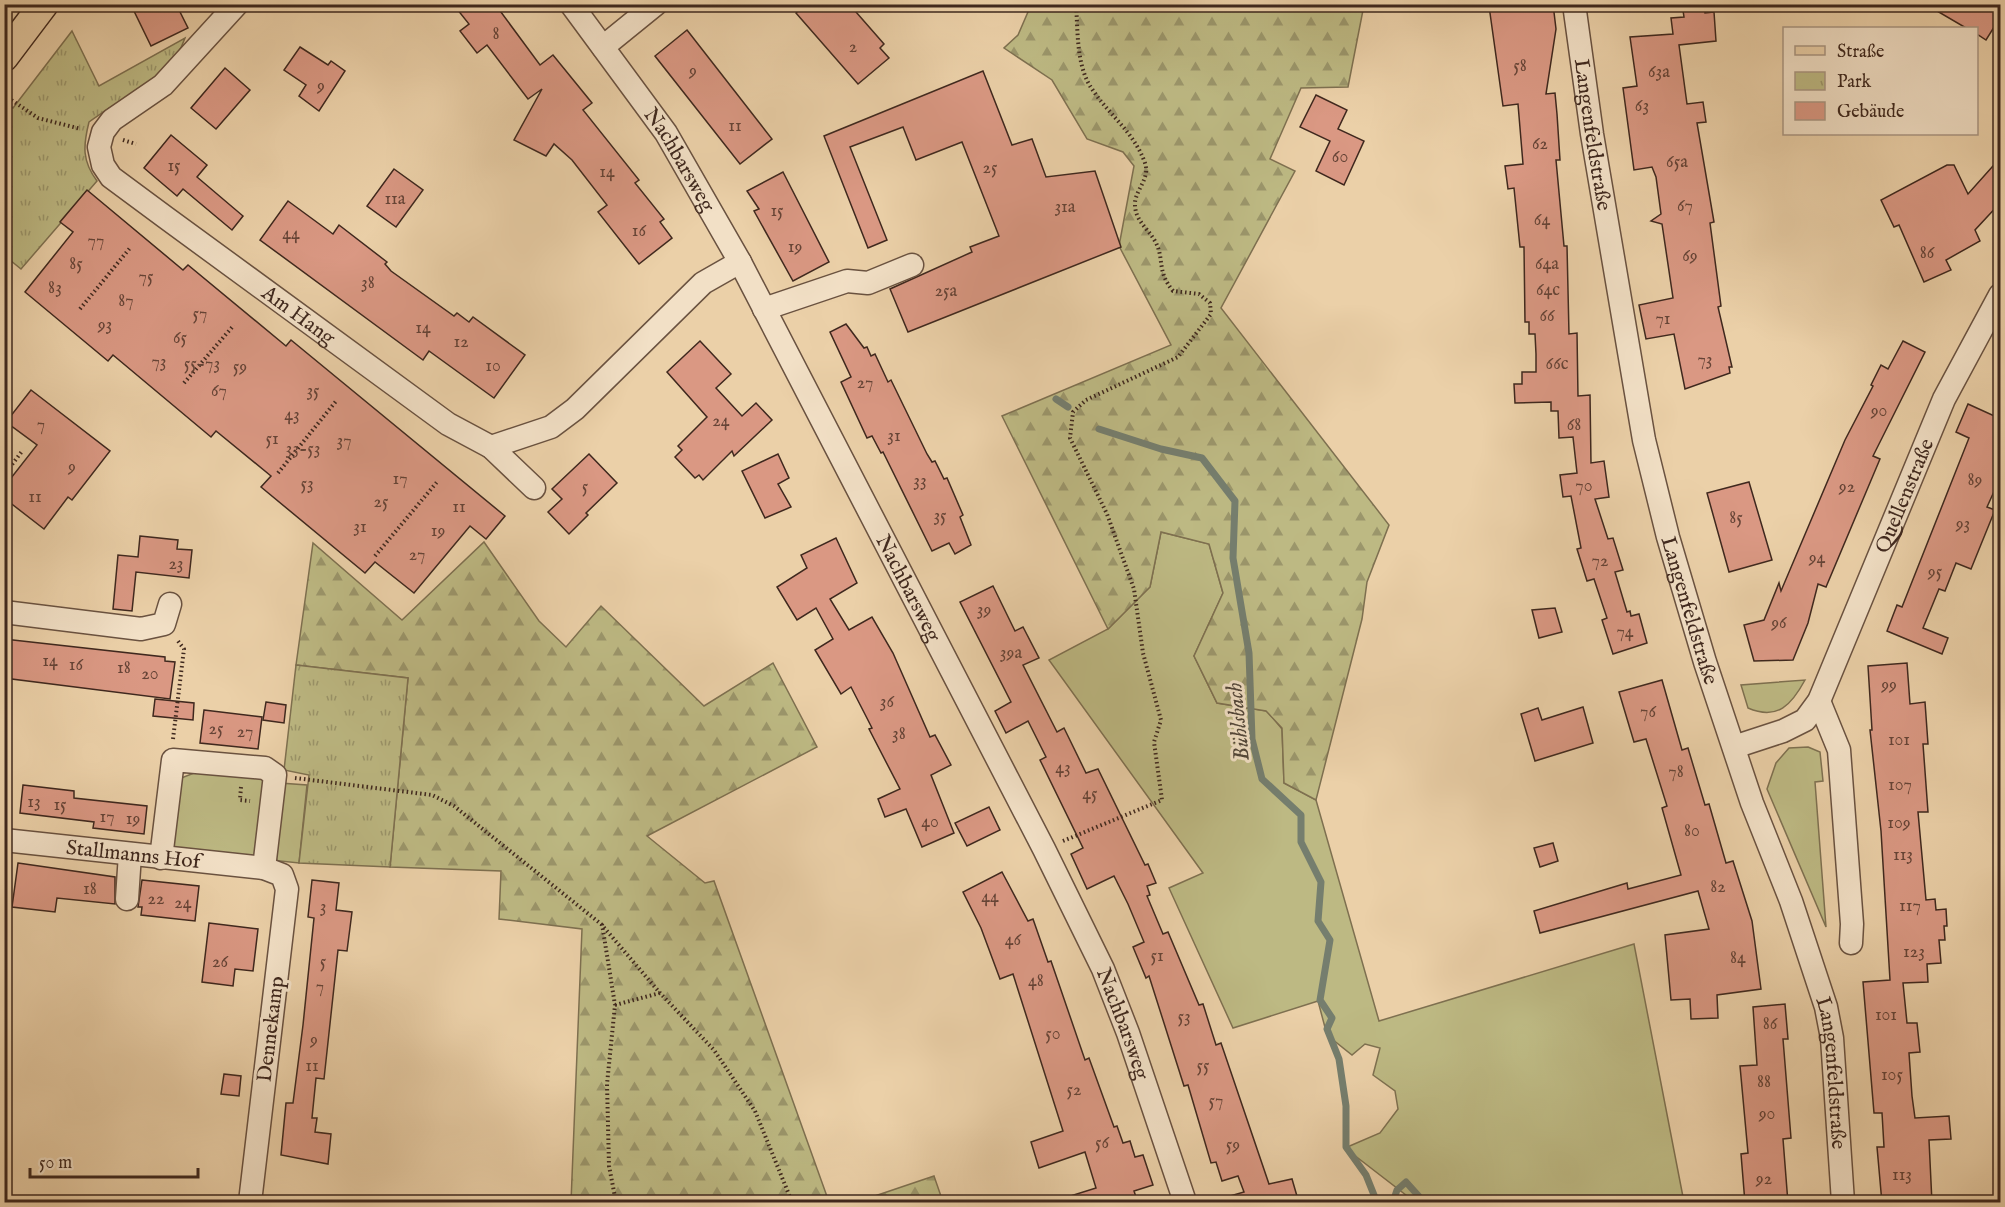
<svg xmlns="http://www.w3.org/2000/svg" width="2005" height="1207" font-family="'IM FELL English',serif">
  <defs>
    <pattern id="forest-firs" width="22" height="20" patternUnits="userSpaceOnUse" patternTransform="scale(1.5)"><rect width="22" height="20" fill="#bdb983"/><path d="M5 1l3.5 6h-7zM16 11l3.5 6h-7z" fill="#9b966b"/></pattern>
    <pattern id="park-tufts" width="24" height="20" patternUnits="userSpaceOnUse" patternTransform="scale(1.5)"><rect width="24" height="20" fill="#bdb983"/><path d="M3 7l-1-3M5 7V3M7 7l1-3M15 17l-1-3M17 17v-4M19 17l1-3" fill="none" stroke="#9b966b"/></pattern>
  </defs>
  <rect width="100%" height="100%" fill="#ebd0a8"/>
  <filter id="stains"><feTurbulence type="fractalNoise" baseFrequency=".00333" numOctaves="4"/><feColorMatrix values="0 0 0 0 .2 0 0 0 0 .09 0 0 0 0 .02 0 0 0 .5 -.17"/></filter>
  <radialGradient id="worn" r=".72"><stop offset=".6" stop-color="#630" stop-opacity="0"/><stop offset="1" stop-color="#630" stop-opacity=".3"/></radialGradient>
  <g fill="#bdb983" stroke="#7e7050" stroke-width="1.5">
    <polygon points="1161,532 1209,544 1223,593 1194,656 1217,703 1267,711 1282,729 1284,783 1316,800 1379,1021 1634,944 1684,1202 1415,1202 1345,1148 1380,1133 1398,1109 1395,1091 1373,1075 1380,1048 1365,1044 1352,1055 1327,1035 1318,1001 1233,1028 1169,888 1203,873 1049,660 1108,629 1150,587"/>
    <path d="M1805,680C1792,704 1778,721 1748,708L1741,685Z"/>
    <polygon points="1808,747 1820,752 1823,781 1815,782 1826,927 1767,789 1776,763 1789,748"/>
    <polygon points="207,768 260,774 266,782 307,785 299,863 169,849 176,780"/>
  </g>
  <g fill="url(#forest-firs)" stroke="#7e7050" stroke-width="1.5">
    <polygon points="1031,5 1364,5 1348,87 1301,88 1270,159 1295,171 1221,308 1389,525 1367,582 1362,619 1316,800 1284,783 1282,728 1266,711 1217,703 1194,656 1223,593 1209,544 1161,532 1150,587 1108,629 1002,416 1171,345 1119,246 1134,166 1123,152 1087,139 1052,80 1004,48 1018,35"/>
    <polygon points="484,542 539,621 566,647 601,606 704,706 773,663 817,747 647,836 705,883 714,881 829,1202 571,1202 582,929 499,919 501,871 390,867 408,678 296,665 313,543 402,620"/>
    <polygon points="934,1176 943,1202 857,1202"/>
  </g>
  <g fill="url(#park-tufts)" stroke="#7e7050" stroke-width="1.5">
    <path d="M72,31L99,86L185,38C173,77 120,98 89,122C83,146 82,161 97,181L21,269L5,256L4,110L8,105L13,108Z"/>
    <polygon points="296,665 408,678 390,867 299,863 309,775 284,770"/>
  </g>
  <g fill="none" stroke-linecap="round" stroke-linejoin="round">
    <g stroke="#757e6e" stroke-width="7">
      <polyline points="1056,399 1068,407"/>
      <polyline points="1099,429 1161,449 1202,458 1235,501 1233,558 1249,653 1252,739 1262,779 1301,815 1301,842 1321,882 1318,921 1330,940 1320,1000 1332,1018 1327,1029 1339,1059 1346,1106 1346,1147 1366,1175 1376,1200 1380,1202"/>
      <polyline points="1393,1202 1397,1190 1406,1182 1424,1202"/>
    </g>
  </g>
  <g fill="#da9883" stroke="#3f281e" stroke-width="1.5">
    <polygon points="142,4 176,4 188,28 151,46 133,9"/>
    <polygon points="453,4 495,4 540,65 553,55 592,103 583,110 639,180 635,183 664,219 660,222 672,238 639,264 598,212 607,205 572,160 554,144 546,156 514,140 542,89 528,99 487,45 477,53 460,31 469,24"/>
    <polygon points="805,4 849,4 884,44 880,48 889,58 858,84 796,13"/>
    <polygon points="1502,4 1553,4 1556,29 1546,94 1555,93 1557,114 1560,160 1556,160 1564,246 1567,246 1569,334 1577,333 1578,396 1590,395 1591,463 1604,461 1609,497 1595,499 1608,539 1613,538 1623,570 1615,572 1627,612 1630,611 1631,616 1639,614 1647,643 1613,654 1602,620 1607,618 1594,579 1587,581 1577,549 1581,548 1571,496 1563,497 1560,475 1577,473 1573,437 1559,438 1558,411 1551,411 1551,402 1515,403 1514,384 1522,384 1522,372 1536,372 1536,354 1535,334 1529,334 1529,322 1525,322 1524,247 1520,247 1514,188 1508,189 1505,166 1523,164 1518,104 1503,106 1489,6"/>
    <polygon points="1682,4 1704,4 1705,13 1714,12 1716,41 1679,45 1687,104 1703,102 1706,122 1697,123 1714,222 1710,223 1721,306 1718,307 1732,367 1729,367 1730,373 1685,389 1674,334 1646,339 1639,305 1673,298 1662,224 1651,221 1661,214 1656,177 1652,167 1634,170 1623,88 1637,86 1630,37 1673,34 1671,18 1684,17"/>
    <polygon points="1925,4 2001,4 2001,16 1986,40 1977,34 1977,28 1966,28"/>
    <polygon points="687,30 772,139 740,164 655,56"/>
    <polygon points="300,47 328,65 331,61 345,71 319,111 299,96 306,85 284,70"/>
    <polygon points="225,68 250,90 216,129 191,108"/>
    <polygon points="983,71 1012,145 1032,139 1046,177 1095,171 1121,247 908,332 890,289 972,252 970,247 999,236 962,142 916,160 903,127 850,147 887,240 868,248 824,136"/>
    <polygon points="1316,95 1347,110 1338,129 1364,141 1344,185 1316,171 1330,141 1300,127"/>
    <polygon points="171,135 207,165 197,177 243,216 232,230 183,189 177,196 144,168"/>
    <polygon points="2001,157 2001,202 1975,230 1980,241 1946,260 1951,270 1924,282 1899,225 1894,227 1881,200 1947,165 1954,165 1968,194"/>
    <polygon points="394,169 423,190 396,227 367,206"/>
    <polygon points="783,172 829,262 793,281 754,211 759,209 747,191"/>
    <polygon points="87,190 183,270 188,265 286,346 291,340 505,516 486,539 470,526 414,593 375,562 365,573 261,487 271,476 216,431 211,437 113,355 108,361 25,292 73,232 60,222"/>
    <polygon points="288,201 333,234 339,225 387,262 385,264 391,271 454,316 457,313 469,322 473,317 525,355 494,398 429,351 423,360 260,240"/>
    <polygon points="846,324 864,348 867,347 871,356 875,354 888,382 891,380 927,454 932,462 935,461 944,479 947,478 963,515 960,517 971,545 955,554 949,543 932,551 883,452 881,453 872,436 867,438 841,382 851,377 830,332"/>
    <polygon points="700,341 731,374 716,388 742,416 756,403 772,420 734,456 732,451 703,480 699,475 695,478 675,457 682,450 678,446 707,417 667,372"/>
    <polygon points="1903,341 1925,352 1873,456 1880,459 1826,587 1818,584 1808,623 1793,660 1754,661 1744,625 1764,620 1779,583 1781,591 1845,440 1873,386 1871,385 1881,365 1888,369"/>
    <polygon points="31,390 110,451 72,500 68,497 44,529 4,498 4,487 37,445 6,422"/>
    <polygon points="1968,404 2001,419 2001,476 1987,507 1995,510 1971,569 1956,563 1945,591 1939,589 1923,628 1948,638 1942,654 1887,631 1897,605 1902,607 1969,438 1956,432"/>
    <polygon points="589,454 617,483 586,513 588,515 569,534 548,512 562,499 552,489"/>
    <polygon points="778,454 789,478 778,484 791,507 765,518 742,471"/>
    <polygon points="1749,482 1772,560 1729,572 1707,493"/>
    <polygon points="140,536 178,540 177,549 192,550 189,578 136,572 132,611 113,609 118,555 138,557"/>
    <polygon points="836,538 857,583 830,599 849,630 872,617 893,653 930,737 935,735 951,765 931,775 954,833 922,847 906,809 885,817 878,799 900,789 869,729 872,728 851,687 841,694 815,650 833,639 816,608 797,620 777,587 807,568 801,555"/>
    <polygon points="993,586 1015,631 1023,627 1039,658 1023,665 1057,732 1064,728 1086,773 1098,769 1145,865 1148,864 1156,883 1147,886 1150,895 1147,896 1163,934 1168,932 1199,1005 1203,1004 1216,1045 1221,1043 1269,1184 1292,1179 1299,1203 1224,1203 1223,1198 1244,1192 1238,1176 1222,1181 1216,1162 1211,1163 1188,1085 1184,1086 1149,976 1146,978 1133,947 1144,942 1128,904 1114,876 1087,889 1071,854 1083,848 1040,760 1046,757 1028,721 1006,733 995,711 1011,702 960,602"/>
    <polygon points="1555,608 1562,632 1539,638 1532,610"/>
    <polygon points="4,639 165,657 165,661 175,662 170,699 4,678"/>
    <polygon points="1907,663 1910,704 1925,702 1928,744 1923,744 1928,812 1918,812 1926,900 1935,899 1936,910 1946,909 1947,926 1944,926 1945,940 1939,940 1941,963 1927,964 1928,982 1903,983 1907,1023 1917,1023 1920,1052 1909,1053 1912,1096 1915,1118 1949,1116 1951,1139 1929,1140 1932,1203 1882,1203 1877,1147 1884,1147 1882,1113 1874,1113 1863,982 1890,980 1881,831 1870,730 1872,730 1868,666"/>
    <polygon points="1662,680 1682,750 1688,748 1705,805 1709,804 1726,863 1733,861 1752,921 1761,989 1717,995 1718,1018 1691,1019 1690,999 1671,1000 1665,935 1709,929 1698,891 1540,933 1534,911 1627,883 1628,889 1681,875 1662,808 1667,806 1646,739 1634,742 1619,692"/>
    <polygon points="155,699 194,703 193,720 153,716"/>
    <polygon points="266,702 286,705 284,723 263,720"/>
    <polygon points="1583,707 1593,743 1535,761 1521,714 1538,708 1542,720"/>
    <polygon points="204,710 262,717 258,749 200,743"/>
    <polygon points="23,785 74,791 74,798 147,806 144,834 93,828 94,822 20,813"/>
    <polygon points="989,807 1000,830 967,846 955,823"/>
    <polygon points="1553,843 1558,861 1540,867 1534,848"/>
    <polygon points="18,863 115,877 115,904 57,898 55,912 12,907"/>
    <polygon points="1002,872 1028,921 1033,919 1048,962 1051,961 1085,1060 1089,1058 1114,1127 1117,1126 1123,1143 1130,1141 1135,1157 1143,1155 1153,1185 1134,1191 1138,1203 1065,1203 1064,1198 1096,1188 1085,1152 1039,1168 1031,1142 1063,1131 1013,974 1000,979 981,928 963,892"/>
    <polygon points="142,880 199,886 195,921 141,915 142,907 138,907"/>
    <polygon points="312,880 339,883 336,910 352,912 347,951 338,950 324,1079 316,1078 312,1118 317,1118 315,1132 331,1134 328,1164 281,1155 286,1103 293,1103 303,1025 314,918 308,917"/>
    <polygon points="209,923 258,929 253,971 235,969 233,986 202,982"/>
    <polygon points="1785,1004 1788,1039 1783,1039 1791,1138 1783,1139 1788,1203 1745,1203 1741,1154 1748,1153 1740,1066 1757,1065 1753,1007"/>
    <polygon points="224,1074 241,1076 239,1096 221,1094"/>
  </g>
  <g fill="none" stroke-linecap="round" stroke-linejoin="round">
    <defs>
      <g id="minor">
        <path id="s1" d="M237,4L163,85L112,120L103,132L99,147L103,165L111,177L165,217L448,424L491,447L534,488"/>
        <path id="s2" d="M571,4L666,133L740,262L1044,849L1103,969L1128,1033L1185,1202"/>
        <path id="s3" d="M1574,4L1592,134L1644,440L1668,537L1705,662L1752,803L1791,901L1826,1007L1832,1038L1843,1202"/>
        <polyline points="603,47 656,4"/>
        <polyline points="764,309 847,281 868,283 912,265"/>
        <polyline points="491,447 551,427 575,409 703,283 740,262"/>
        <polyline points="4,612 141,629 164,624 170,604"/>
        <polyline points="1819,701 1839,750 1852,924 1851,943"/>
        <path id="s4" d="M1734,747L1783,731L1805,720L1819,701L1944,399L2000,295"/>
        <path id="s5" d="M4,840L264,868L282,875L287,889L250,1202"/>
        <polyline points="161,858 173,760 265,768 275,775 264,868"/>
        <polyline points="127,899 130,854"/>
      </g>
      <polyline id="major" points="4,57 44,4"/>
    </defs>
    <use href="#minor" stroke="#6a5240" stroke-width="25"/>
    <use href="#major" stroke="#3f281e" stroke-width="31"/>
    <g stroke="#3f281e" stroke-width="4" stroke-dasharray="1.5 3" stroke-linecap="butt">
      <polyline points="4,95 38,118 81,129"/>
      <polyline points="123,140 136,144"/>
      <polyline points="80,309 130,248"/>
      <polyline points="184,383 234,325"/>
      <polyline points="278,473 337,400"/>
      <polyline points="4,475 23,450"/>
      <polyline points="375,556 437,482"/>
      <polyline points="173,739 184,649 178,641"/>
      <polyline points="295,778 432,795 454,806 601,924 660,993 714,1050 755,1111 792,1202"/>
      <polyline points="241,787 240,800 250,801"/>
      <path d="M1063,841L1162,800L1154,742L1161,720L1143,653L1134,589L1107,514L1070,438L1073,412L1086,400L1178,357L1211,314L1210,303L1199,294L1173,291C1156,270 1165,259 1155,241C1147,227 1134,220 1135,202C1137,188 1150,178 1145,163C1134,132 1109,115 1092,89C1076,66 1078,31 1076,4"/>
      <polyline points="602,924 615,1005 607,1084 609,1166 616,1202"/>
      <polyline points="615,1005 660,993"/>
    </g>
    <use href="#minor" stroke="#f2e0c6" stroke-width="22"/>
    <use href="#major" stroke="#ebd0a8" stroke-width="28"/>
  </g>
  <g text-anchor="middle" stroke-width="6" stroke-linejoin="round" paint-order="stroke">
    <g font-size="18" fill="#664437">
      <text x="496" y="39">8</text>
      <text x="853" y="52">2</text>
      <text x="1520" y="71">58</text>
      <text x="693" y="76">9</text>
      <text x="1659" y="77">63a</text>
      <text x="321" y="91">9</text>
      <text x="1642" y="111">63</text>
      <text x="735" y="131">11</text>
      <text x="1540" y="149">62</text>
      <text x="1340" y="162">60</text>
      <text x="1677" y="167">65a</text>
      <text x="174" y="171">15</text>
      <text x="990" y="173">25</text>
      <text x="607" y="177">14</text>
      <text x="395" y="204">11a</text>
      <text x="1685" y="211">67</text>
      <text x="1065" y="212">31a</text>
      <text x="777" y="216">15</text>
      <text x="1542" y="225">64</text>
      <text x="639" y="236">16</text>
      <text x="291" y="239">44</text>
      <text x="96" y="246">77</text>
      <text x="795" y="252">19</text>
      <text x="1927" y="258">86</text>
      <text x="1690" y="261">69</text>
      <text x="76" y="269">85</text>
      <text x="1547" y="269">64a</text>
      <text x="146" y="282">75</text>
      <text x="368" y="288">38</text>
      <text x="55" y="293">83</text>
      <text x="1548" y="295">64c</text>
      <text x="946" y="296">25a</text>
      <text x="126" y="306">87</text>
      <text x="200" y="319">57</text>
      <text x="1547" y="321">66</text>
      <text x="1663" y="324">71</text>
      <text x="105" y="330">93</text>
      <text x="423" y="333">14</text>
      <text x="180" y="343">65</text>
      <text x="461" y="347">12</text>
      <text x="1705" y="365">73</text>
      <text x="159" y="367">73</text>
      <text x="202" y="369">55-73</text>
      <text x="1557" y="369">66c</text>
      <text x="493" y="371">10</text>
      <text x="240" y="372">59</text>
      <text x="865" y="388">27</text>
      <text x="219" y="396">67</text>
      <text x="313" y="396">35</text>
      <text x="1879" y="416">90</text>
      <text x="292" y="420">43</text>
      <text x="721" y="426">24</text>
      <text x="41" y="430">7</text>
      <text x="1574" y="430">68</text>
      <text x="894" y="441">31</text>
      <text x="272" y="444">51</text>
      <text x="344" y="446">37</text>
      <text x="303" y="454">33-53</text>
      <text x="72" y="472">9</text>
      <text x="400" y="484">17</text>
      <text x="1975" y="485">89</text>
      <text x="920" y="486">33</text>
      <text x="307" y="489">53</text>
      <text x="1584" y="491">70</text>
      <text x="585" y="492">5</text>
      <text x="1847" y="492">92</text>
      <text x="35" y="502">11</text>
      <text x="381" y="507">25</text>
      <text x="459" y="512">11</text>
      <text x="940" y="521">35</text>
      <text x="1736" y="523">85</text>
      <text x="1963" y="529">93</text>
      <text x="360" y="532">31</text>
      <text x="438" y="536">19</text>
      <text x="417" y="560">27</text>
      <text x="1817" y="563">94</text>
      <text x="1600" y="566">72</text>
      <text x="176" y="569">23</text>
      <text x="1935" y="577">95</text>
      <text x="984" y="615">39</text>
      <text x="1779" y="628">96</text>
      <text x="1625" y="637">74</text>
      <text x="1011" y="658">39a</text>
      <text x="50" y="666">14</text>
      <text x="76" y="670">16</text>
      <text x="124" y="673">18</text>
      <text x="150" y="679">20</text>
      <text x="1889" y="690">99</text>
      <text x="887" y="707">36</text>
      <text x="1648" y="717">76</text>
      <text x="216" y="734">25</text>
      <text x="245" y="737">27</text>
      <text x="899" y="739">38</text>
      <text x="1899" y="745">101</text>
      <text x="1063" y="773">43</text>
      <text x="1676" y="777">78</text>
      <text x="1900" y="790">107</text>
      <text x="1090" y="799">45</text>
      <text x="34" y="807">13</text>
      <text x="60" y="810">15</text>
      <text x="107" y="822">17</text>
      <text x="133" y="824">19</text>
      <text x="930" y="827">40</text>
      <text x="1899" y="828">109</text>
      <text x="1692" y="836">80</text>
      <text x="1903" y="860">113</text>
      <text x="1718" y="892">82</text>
      <text x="90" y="894">18</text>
      <text x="990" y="902">44</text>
      <text x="156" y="904">22</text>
      <text x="183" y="908">24</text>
      <text x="1910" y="911">117</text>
      <text x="323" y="912">3</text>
      <text x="1013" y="945">46</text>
      <text x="1914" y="957">123</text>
      <text x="1157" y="961">51</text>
      <text x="1738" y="963">84</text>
      <text x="220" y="967">26</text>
      <text x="323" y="967">5</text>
      <text x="1036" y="986">48</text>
      <text x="320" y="992">7</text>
      <text x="1886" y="1020">101</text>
      <text x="1184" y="1022">53</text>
      <text x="1770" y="1029">86</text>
      <text x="1053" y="1039">50</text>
      <text x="314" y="1045">9</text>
      <text x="312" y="1071">11</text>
      <text x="1203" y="1071">55</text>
      <text x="1892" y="1080">105</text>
      <text x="1764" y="1087">88</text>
      <text x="1074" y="1095">52</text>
      <text x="1216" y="1106">57</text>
      <text x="1767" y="1119">90</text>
      <text x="1102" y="1148">56</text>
      <text x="1233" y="1150">59</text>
      <text x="1902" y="1180">113</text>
      <text x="1764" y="1184">92</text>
    </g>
    <g font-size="21" fill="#3f281e" stroke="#f2e0c6">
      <text dy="7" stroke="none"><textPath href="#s3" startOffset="132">Langenfeldstraße</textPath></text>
      <text dy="7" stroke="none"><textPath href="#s2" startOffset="190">Nachbarsweg</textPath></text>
      <text dy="7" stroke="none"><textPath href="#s1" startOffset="468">Am Hang</textPath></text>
      <text dy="7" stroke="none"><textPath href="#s4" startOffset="322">Quellenstraße</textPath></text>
      <text dy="7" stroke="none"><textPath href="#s2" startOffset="676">Nachbarsweg</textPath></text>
      <text dy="7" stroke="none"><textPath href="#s3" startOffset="618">Langenfeldstraße</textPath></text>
      <text dy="7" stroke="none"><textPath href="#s5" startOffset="130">Stallmanns Hof</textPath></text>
      <text dy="7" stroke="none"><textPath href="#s2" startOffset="1162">Nachbarsweg</textPath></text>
      <text transform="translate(270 1029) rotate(-83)" y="7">Dennekamp</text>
      <text dy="7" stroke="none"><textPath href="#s3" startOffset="1104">Langenfeldstraße</textPath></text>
    </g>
    <g font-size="22" font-style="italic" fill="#514539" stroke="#f2e0c6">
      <text transform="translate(1237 722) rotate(-96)" y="8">Bühlsbach</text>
    </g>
  </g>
  <rect width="2005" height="1207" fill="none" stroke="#ebd0a8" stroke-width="24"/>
  <rect x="6" y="6" width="1993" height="1195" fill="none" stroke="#3f281e" stroke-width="3"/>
  <rect x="12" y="12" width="1981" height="1183" fill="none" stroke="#3f281e" stroke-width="1.5"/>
  <rect x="1783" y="27" width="195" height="108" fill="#f2e0c6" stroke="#aa9683" stroke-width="1.5"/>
  <rect x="1795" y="46" width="30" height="9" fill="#ebd0a8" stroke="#aa9683" stroke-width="1.5"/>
  <text x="1837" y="57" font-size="18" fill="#3f281e">Straße</text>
  <rect x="1795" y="72" width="30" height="18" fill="url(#park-tufts)" stroke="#aa9683" stroke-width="1.5"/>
  <text x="1837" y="87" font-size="18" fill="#3f281e">Park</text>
  <rect x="1795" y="102" width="30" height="18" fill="#da9883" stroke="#aa9683" stroke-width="1.5"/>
  <text x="1837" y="117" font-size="18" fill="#3f281e">Gebäude</text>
  <path d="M30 1168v9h168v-9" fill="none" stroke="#3f281e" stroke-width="3"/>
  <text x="39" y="1168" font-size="18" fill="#3f281e" stroke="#f2e0c6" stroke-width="4.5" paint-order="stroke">50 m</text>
  <rect width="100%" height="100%" filter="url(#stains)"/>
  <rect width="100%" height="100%" fill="url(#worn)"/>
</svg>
